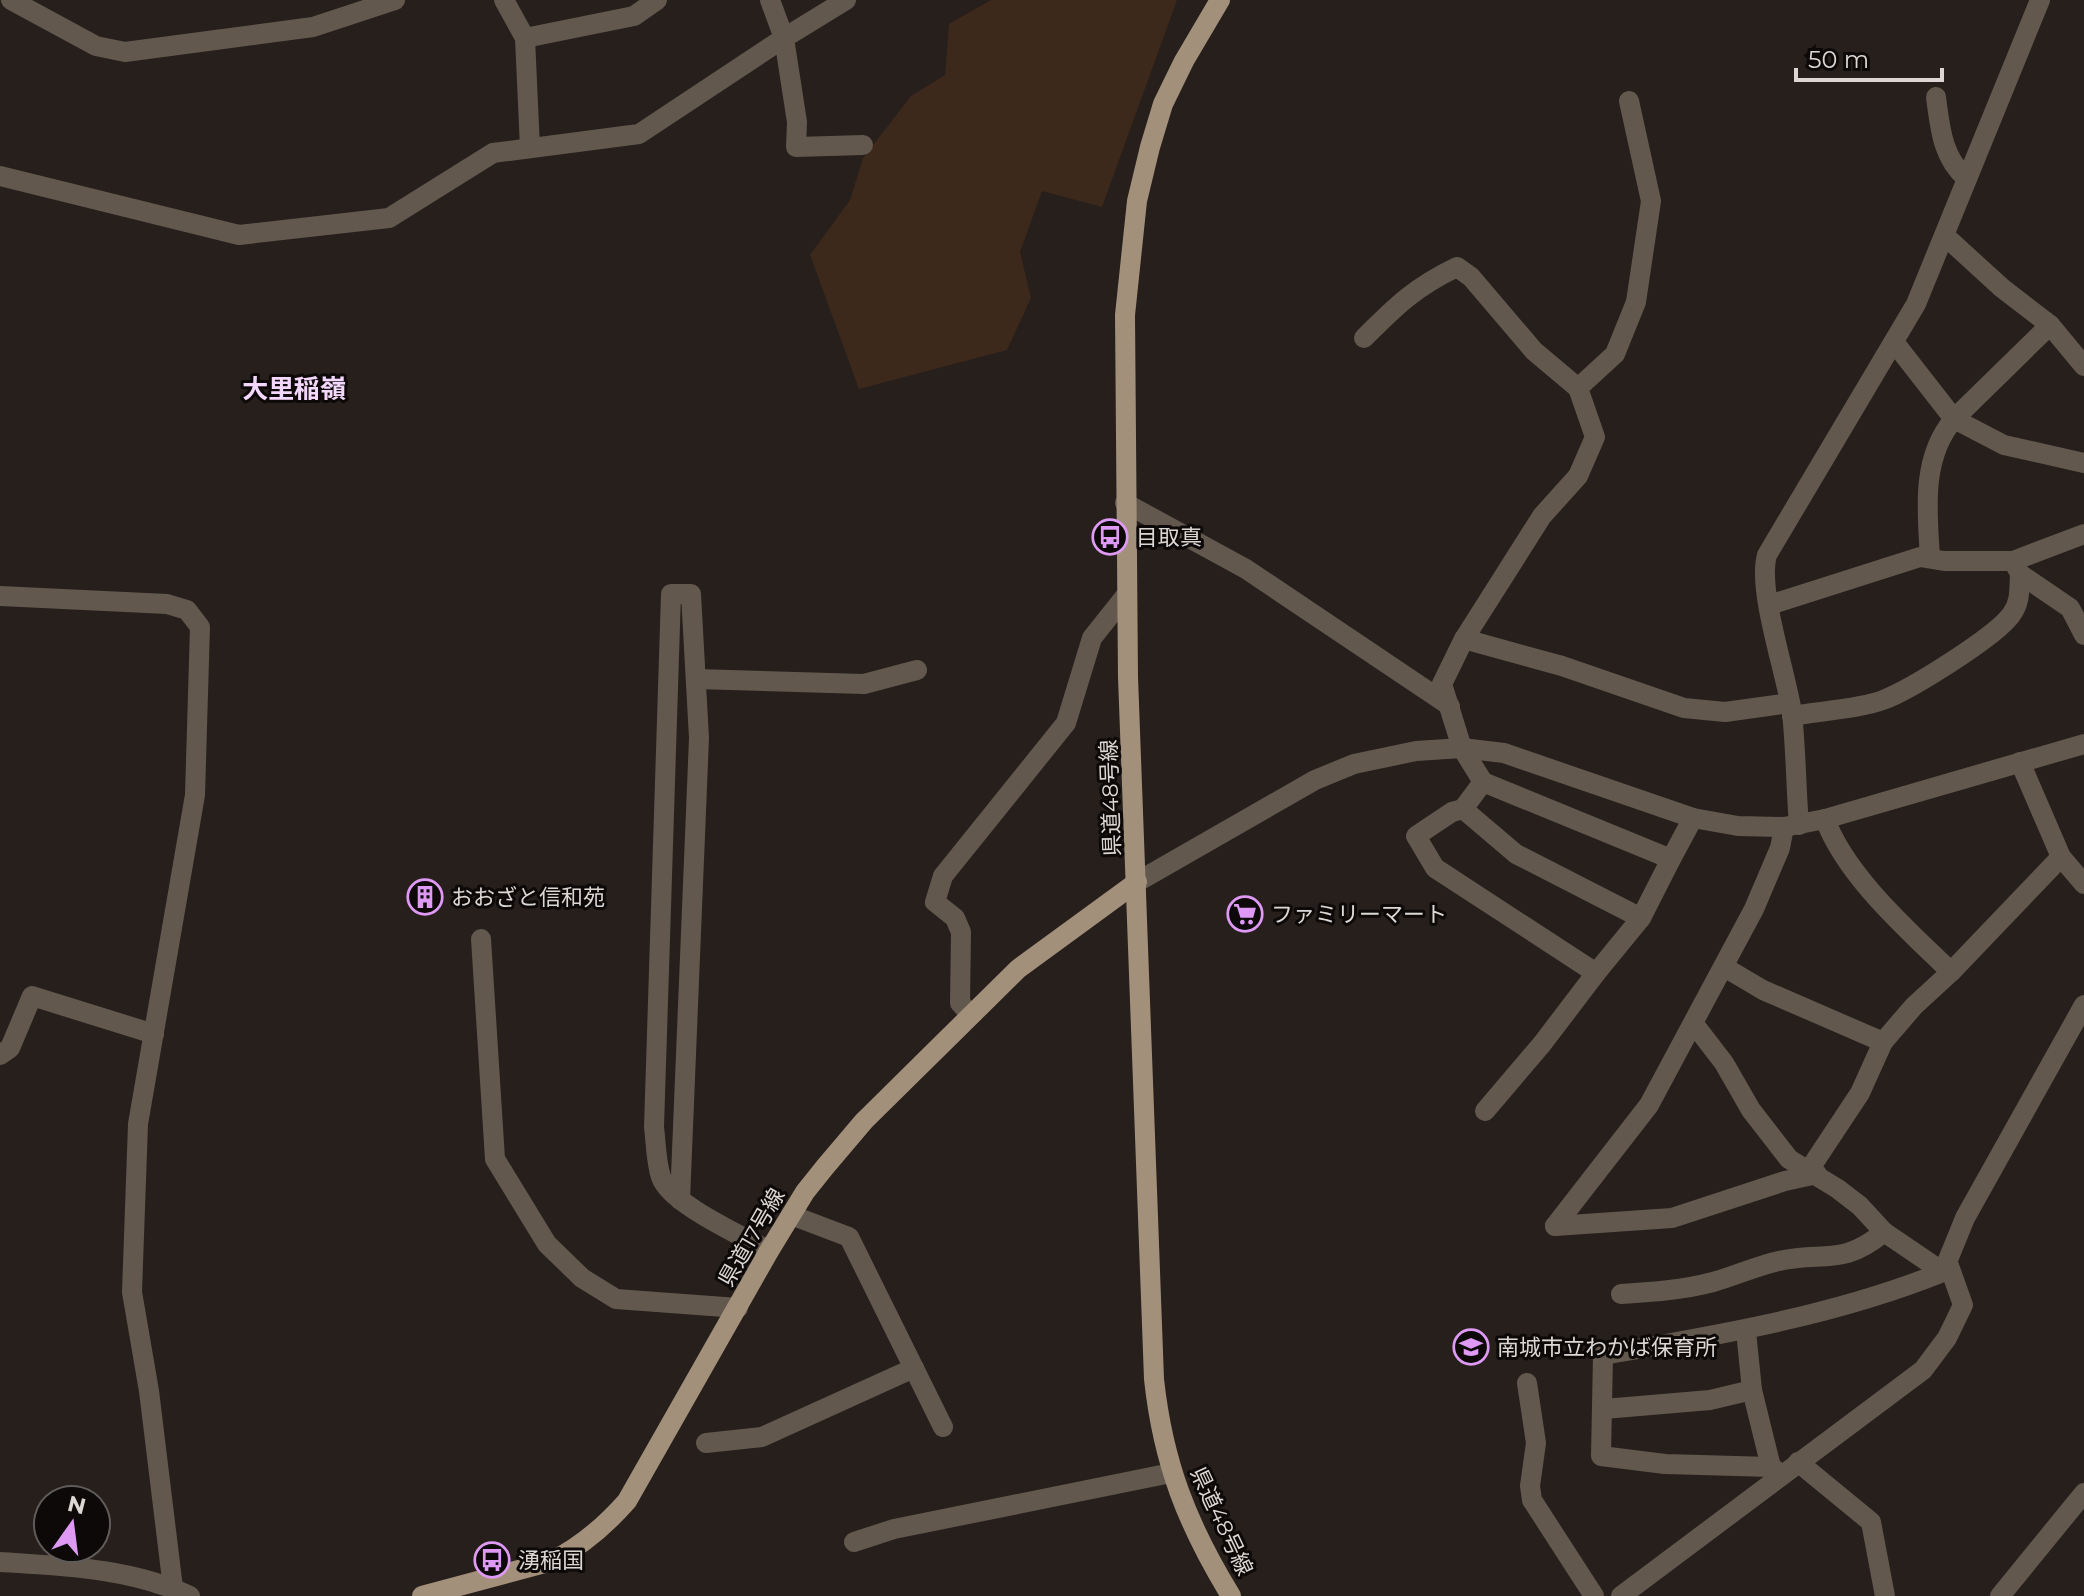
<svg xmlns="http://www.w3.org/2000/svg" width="2084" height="1596" font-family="Montserrat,'Noto Sans JP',sans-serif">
  <rect width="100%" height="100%" fill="#261f1b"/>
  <polygon fill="#3d281c" points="991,0 1177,0 1102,207 1042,191 1020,252 1031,298 1007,350 859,389 810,255 850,200 863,158 911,96 945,75 949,24"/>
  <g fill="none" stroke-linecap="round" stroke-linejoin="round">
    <g stroke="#62584e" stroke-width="20">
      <polyline points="11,0 96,46 125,52 313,27 395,0"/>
      <polyline points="504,0 525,38 530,148"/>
      <polyline points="846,0 784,38 797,122 796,147 863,145"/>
      <polyline points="525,38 634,16 657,0"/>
      <path d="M1936,97C1940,127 1942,157 1966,178"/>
      <polyline points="0,176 239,235 389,218 493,153 639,134 784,38 770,0"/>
      <polyline points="2050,325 2084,366"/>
      <path d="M1364,338C1396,306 1415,287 1457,267L1471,277L1534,351L1578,388"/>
      <polyline points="1894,342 1954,419 2050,325 2002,288 1945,236"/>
      <polyline points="1125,503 1246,569 1450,706"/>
      <path d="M1930,557C1927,511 1921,457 1954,419L2004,445L2084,463"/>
      <polyline points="2018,570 2013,561 2084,534"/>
      <polyline points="0,596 167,604 187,610 200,627 195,795 138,1124 132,1292 149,1391 173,1588"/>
      <polyline points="1769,605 1920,557 1944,561 2013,561"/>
      <polyline points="1464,639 1562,666 1684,708 1725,712 1790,703"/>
      <polyline points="696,679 864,684 917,670"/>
      <path d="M1792,716C1819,711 1859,709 1883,700C1910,690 1995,637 2011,615C2021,602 2019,589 2020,574L2070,608L2084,635"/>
      <polyline points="2020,762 2061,857"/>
      <polyline points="1483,782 1463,809 1516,854 1641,918 1671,859 1483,782 1462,748 1442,684 1464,639 1542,516 1578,476 1595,437 1578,388 1615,354 1636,302 1651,201 1629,101"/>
      <polyline points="1463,809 1452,812 1416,836 1435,868 1596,973 1641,918"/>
      <path d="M1825,819C1846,876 1907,929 1951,972L1914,1006L1883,1042"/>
      <path d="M1799,825C1796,788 1796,750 1792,713C1786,672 1757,590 1767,555L1916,304L2040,0"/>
      <polyline points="1671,859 1693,818"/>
      <polyline points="1137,882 1315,780 1354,764 1416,751 1462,748 1504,753 1693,818 1738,826 1784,827 1825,819 2084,744"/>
      <polyline points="481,939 495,1159 547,1244 582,1278 616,1299 738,1308"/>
      <polyline points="1724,967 1763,990 1883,1042 1860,1093 1809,1170"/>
      <polyline points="1951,972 2061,857 2084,884"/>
      <polyline points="971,1015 960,1003 961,932 955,918 935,902 943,876 1066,723 1092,638 1127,594"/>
      <polyline points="1694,1024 1724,1063 1751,1110 1789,1159 1838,1189 1860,1206 1884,1232 1943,1272 1965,1218 2084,1005"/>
      <polyline points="0,1055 10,1048 32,996 154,1034"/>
      <polyline points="1485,1111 1542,1044 1596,973"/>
      <path d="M680,1200L699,738L691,594H671L654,1127C656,1143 656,1162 661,1177C670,1204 743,1236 769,1251"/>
      <polyline points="791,1215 849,1237 943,1427"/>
      <polyline points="1555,1226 1649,1105 1754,909 1780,848 1784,827"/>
      <polyline points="1555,1226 1672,1218 1785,1181 1817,1174"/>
      <path d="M1621,1294C1652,1292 1683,1290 1713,1282C1735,1276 1756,1266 1779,1261C1823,1251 1842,1267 1884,1232"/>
      <polyline points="1746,1331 1752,1390 1771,1467"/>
      <polyline points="1527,1383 1536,1443 1530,1486 1532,1500 1594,1596"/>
      <polyline points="1604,1409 1710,1400 1752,1390"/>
      <polyline points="706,1443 762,1437 914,1368"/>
      <polyline points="1798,1462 1871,1522 1885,1596"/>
      <path d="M1781,1474L1771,1467L1665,1464L1601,1456L1603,1355C1718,1335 1834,1316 1943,1272"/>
      <polyline points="854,1542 894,1529 1171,1473"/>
      <path d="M0,1562C64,1566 131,1568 190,1596"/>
      <polyline points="1621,1596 1923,1370 1947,1338 1963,1305 1948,1263"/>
      <polyline points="2000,1596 2084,1493"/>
    </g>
    <g stroke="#a3907b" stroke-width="20">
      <path d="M1220,0L1184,61L1163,104L1150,147L1137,201L1125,315L1128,677L1154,1379C1163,1463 1187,1524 1231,1596"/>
      <path d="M422,1596L552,1561C582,1546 605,1526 627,1501L769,1251L805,1192L825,1167L864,1121L1018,969L1137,882"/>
    </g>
  </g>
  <defs>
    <symbol id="bus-ring" viewBox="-11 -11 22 22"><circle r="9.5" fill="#0c0908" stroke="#dd99f3" stroke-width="1.5"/><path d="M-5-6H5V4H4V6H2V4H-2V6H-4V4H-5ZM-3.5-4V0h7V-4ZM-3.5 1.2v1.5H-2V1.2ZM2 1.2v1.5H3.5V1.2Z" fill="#dd99f3"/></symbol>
    <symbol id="building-ring" viewBox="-11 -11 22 22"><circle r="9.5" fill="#0c0908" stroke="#dd99f3" stroke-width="1.5"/><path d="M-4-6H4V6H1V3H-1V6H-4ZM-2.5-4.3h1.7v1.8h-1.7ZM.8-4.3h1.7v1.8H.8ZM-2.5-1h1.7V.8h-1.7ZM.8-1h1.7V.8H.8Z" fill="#dd99f3"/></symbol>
    <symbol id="supermarket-ring" viewBox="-11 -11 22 22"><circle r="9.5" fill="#0c0908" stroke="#dd99f3" stroke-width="1.5"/><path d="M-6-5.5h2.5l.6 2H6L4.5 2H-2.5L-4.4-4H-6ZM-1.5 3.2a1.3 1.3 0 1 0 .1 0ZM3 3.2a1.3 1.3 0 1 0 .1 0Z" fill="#dd99f3"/></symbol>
    <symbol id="school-ring" viewBox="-11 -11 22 22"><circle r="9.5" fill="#0c0908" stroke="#dd99f3" stroke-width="1.5"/><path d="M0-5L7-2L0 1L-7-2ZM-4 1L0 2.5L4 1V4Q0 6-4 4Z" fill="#dd99f3"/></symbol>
  </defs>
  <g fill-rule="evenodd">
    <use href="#bus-ring" x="1090" y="517" width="40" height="40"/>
    <use href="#building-ring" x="405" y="877" width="40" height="40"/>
    <use href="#supermarket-ring" x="1225" y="894" width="40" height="40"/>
    <use href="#school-ring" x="1451" y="1327" width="40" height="40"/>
    <use href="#bus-ring" x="472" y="1540" width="40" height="40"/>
  </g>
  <g text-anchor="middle" stroke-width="6" stroke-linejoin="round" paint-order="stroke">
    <g font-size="22" fill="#dcd7d5" stroke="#0c0908" text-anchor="start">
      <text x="1136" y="545">目取真</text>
      <text x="451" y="905">おおざと信和苑</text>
      <text x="1271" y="922">ファミリーマート</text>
      <text x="1497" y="1355">南城市立わかば保育所</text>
      <text x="518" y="1568">湧稲国</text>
    </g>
    <g font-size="22" fill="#dcd7d5" stroke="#0c0908">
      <text transform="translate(1110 798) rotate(-92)" y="8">県道48号線</text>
      <text transform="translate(751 1237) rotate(-60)" y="8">県道17号線</text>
      <text transform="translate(1222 1521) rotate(65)" y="8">県道48号線</text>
    </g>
    <g font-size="26" font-weight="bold" fill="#f4d7fd" stroke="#0c0908">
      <text x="294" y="398">大里稲嶺</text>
    </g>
  </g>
  <g transform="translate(72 1524) rotate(14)"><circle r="38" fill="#0c0908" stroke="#5f5b5a" stroke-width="2"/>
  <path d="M0-6L14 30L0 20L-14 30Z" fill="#dd99f3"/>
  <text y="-12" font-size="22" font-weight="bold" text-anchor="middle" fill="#dcd7d5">N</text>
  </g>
  <path d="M1796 68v12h146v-12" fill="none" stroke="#dcd7d5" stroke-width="4"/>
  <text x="1808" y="68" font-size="24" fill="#dcd7d5" stroke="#0c0908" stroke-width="6" paint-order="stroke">50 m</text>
</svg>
